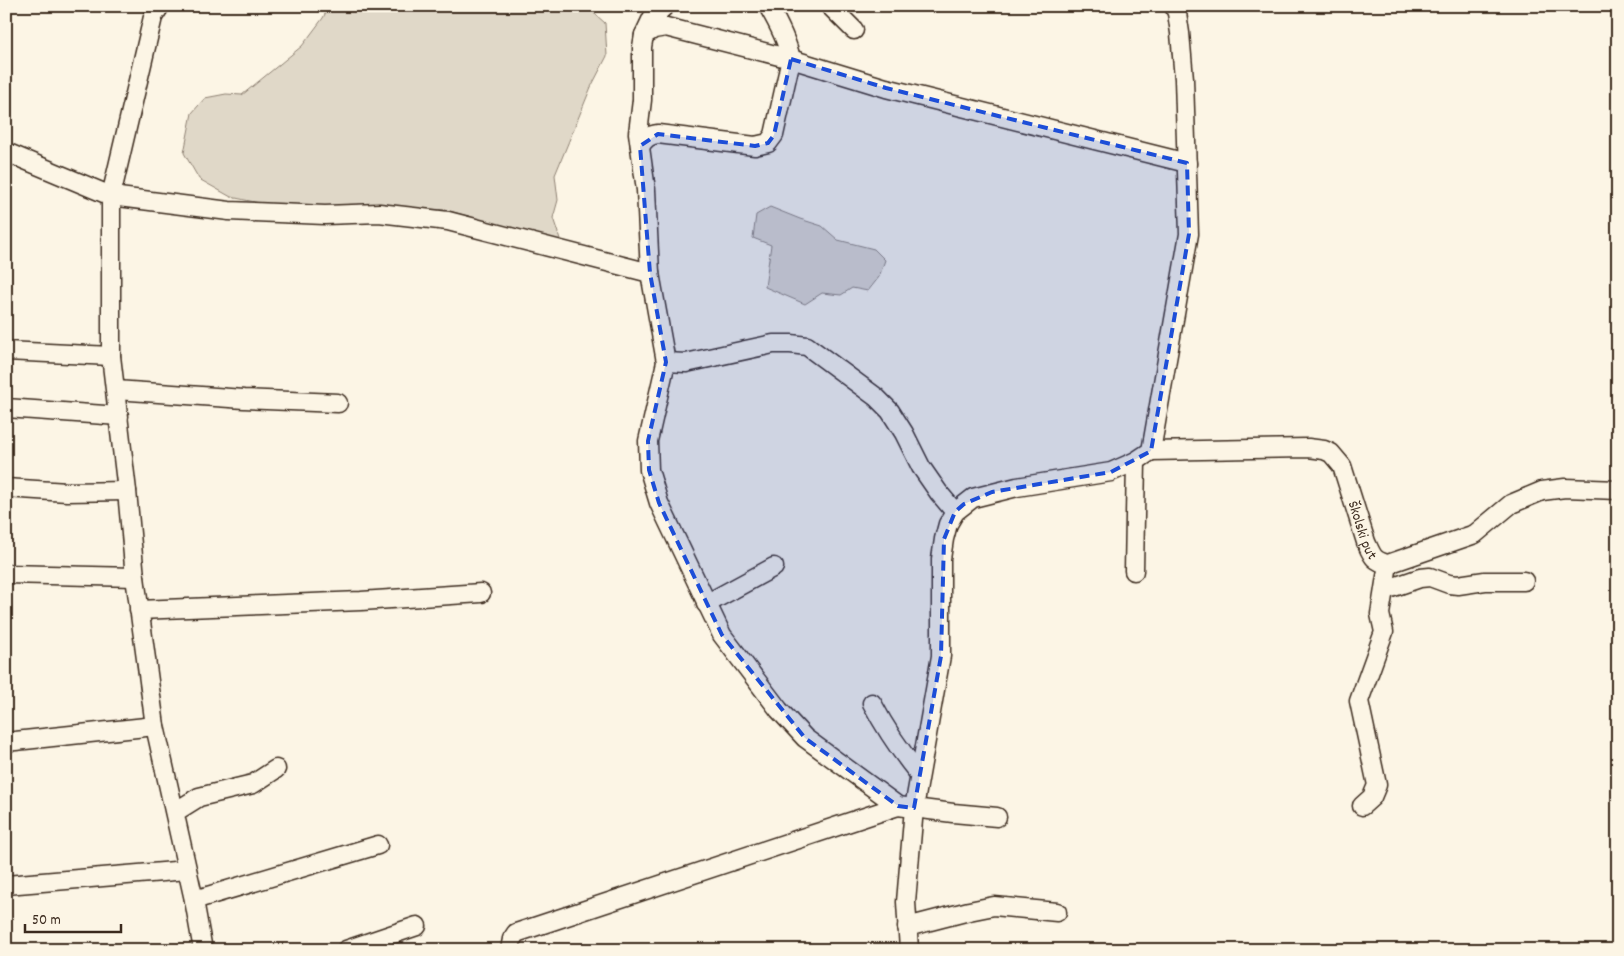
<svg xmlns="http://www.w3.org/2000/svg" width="1624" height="956" font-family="Dekko,sans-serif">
  <rect width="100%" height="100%" fill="#fcf5e5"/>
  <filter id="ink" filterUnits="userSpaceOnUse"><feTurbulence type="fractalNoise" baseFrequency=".02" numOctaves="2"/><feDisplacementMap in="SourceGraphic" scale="10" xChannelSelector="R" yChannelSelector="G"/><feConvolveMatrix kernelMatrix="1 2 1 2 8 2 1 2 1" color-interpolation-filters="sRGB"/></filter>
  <g filter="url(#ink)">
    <g fill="#e0d8c8" stroke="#8e8173">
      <polygon points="329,6 586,6 605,23 607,56 591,87 555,175 558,200 553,218 561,242 446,210 400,207 288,209 231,197 199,179 184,153 192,113 205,98 226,94 242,95 302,46 323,18"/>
      <polygon points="770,207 800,219 822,226 838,240 874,249 885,260 879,277 868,291 852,288 841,295 822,293 805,304 765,287 771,245 753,238 756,215"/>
    </g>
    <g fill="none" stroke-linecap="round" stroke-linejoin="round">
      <defs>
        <g id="minor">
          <polyline points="160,6 153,17 111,196 111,356 127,491 135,577 155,726 194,900 203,950"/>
          <polyline points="830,6 854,30"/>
          <polyline points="644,35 654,29 666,27 791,59 886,88 1187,163"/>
          <path d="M640,146C645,139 649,135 658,134L755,146L768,143L774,135L791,59C787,40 778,23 768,6"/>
          <polyline points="6,152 111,196 229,211 325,215 379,213 448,221 650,273 666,362 648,441 649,470 659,503 722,635 779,710 805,738 898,806 953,813 997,817"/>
          <polyline points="650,273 646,190 638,133 642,100 642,47 644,35 652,18 665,6"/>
          <polyline points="6,351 111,356"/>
          <polyline points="666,362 686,363 773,344 791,344 807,346 876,397 890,411 904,433 921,467 939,493 955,512"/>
          <polyline points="116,390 244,399 338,403"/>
          <polyline points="6,408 119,416"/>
          <path id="s1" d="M1151,451L1308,448L1324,450L1331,453L1342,466L1366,542C1372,555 1373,561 1388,564L1475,534L1511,504L1542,491L1565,488L1618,490"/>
          <polyline points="6,488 67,492 127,491"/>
          <polyline points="1134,571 1136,461"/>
          <polyline points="6,574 135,577"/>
          <polyline points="1385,590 1420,578 1430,577 1449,584 1458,585 1485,581 1524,581"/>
          <polyline points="706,604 774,567"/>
          <polyline points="139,610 361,601 481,593"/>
          <path d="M872,703C885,728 901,752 919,774"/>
          <polyline points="6,742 155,726"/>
          <polyline points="1362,806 1372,797 1377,785 1359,701 1384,632 1380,614 1388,564"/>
          <polyline points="175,812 199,797 253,784 276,769"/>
          <polyline points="6,885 187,870"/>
          <polyline points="194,900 378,845"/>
          <polyline points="907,927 969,911 994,906 1057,912"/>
          <polyline points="346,950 417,926"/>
          <polyline points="510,950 512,939 516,933 898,806"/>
          <polyline points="909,950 906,902 914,808 941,656 941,559 944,539 948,524 955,512 973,498 1017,487 1111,472 1136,461 1151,451 1189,234 1184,79 1180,33 1177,13 1174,6"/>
        </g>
      </defs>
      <use href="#minor" stroke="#3b2a1e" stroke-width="21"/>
      <use href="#minor" stroke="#fcf5e5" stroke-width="18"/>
    </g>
  </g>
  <path fill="#1d4ed8" fill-opacity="0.2" stroke="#1d4ed8" stroke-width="4" stroke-dasharray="10 6" stroke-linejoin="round" d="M791,59L886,88L1187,163L1189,234L1151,451L1111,472L992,492L964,504L955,512L944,539L941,656L914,808L898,806L805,738L722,635L659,503L649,470L648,441L666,362L650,273L640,146L658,134L755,146L768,143L774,135Z"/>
  <g text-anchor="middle" stroke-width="4" stroke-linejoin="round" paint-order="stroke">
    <g font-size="15" fill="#3b2a1e" stroke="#fcf5e5">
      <text dy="5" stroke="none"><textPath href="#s1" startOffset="265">Školski put</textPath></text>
    </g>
  </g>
  <rect width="1624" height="956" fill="none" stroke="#fcf5e5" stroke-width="25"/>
  <rect x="12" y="12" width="1599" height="931" fill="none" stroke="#3b2a1e" stroke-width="2" filter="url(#ink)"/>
  <path d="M25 924v8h96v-8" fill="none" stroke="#3b2a1e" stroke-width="2.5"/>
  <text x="32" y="924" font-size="15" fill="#3b2a1e" stroke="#fcf5e5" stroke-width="4" paint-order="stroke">50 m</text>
</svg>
